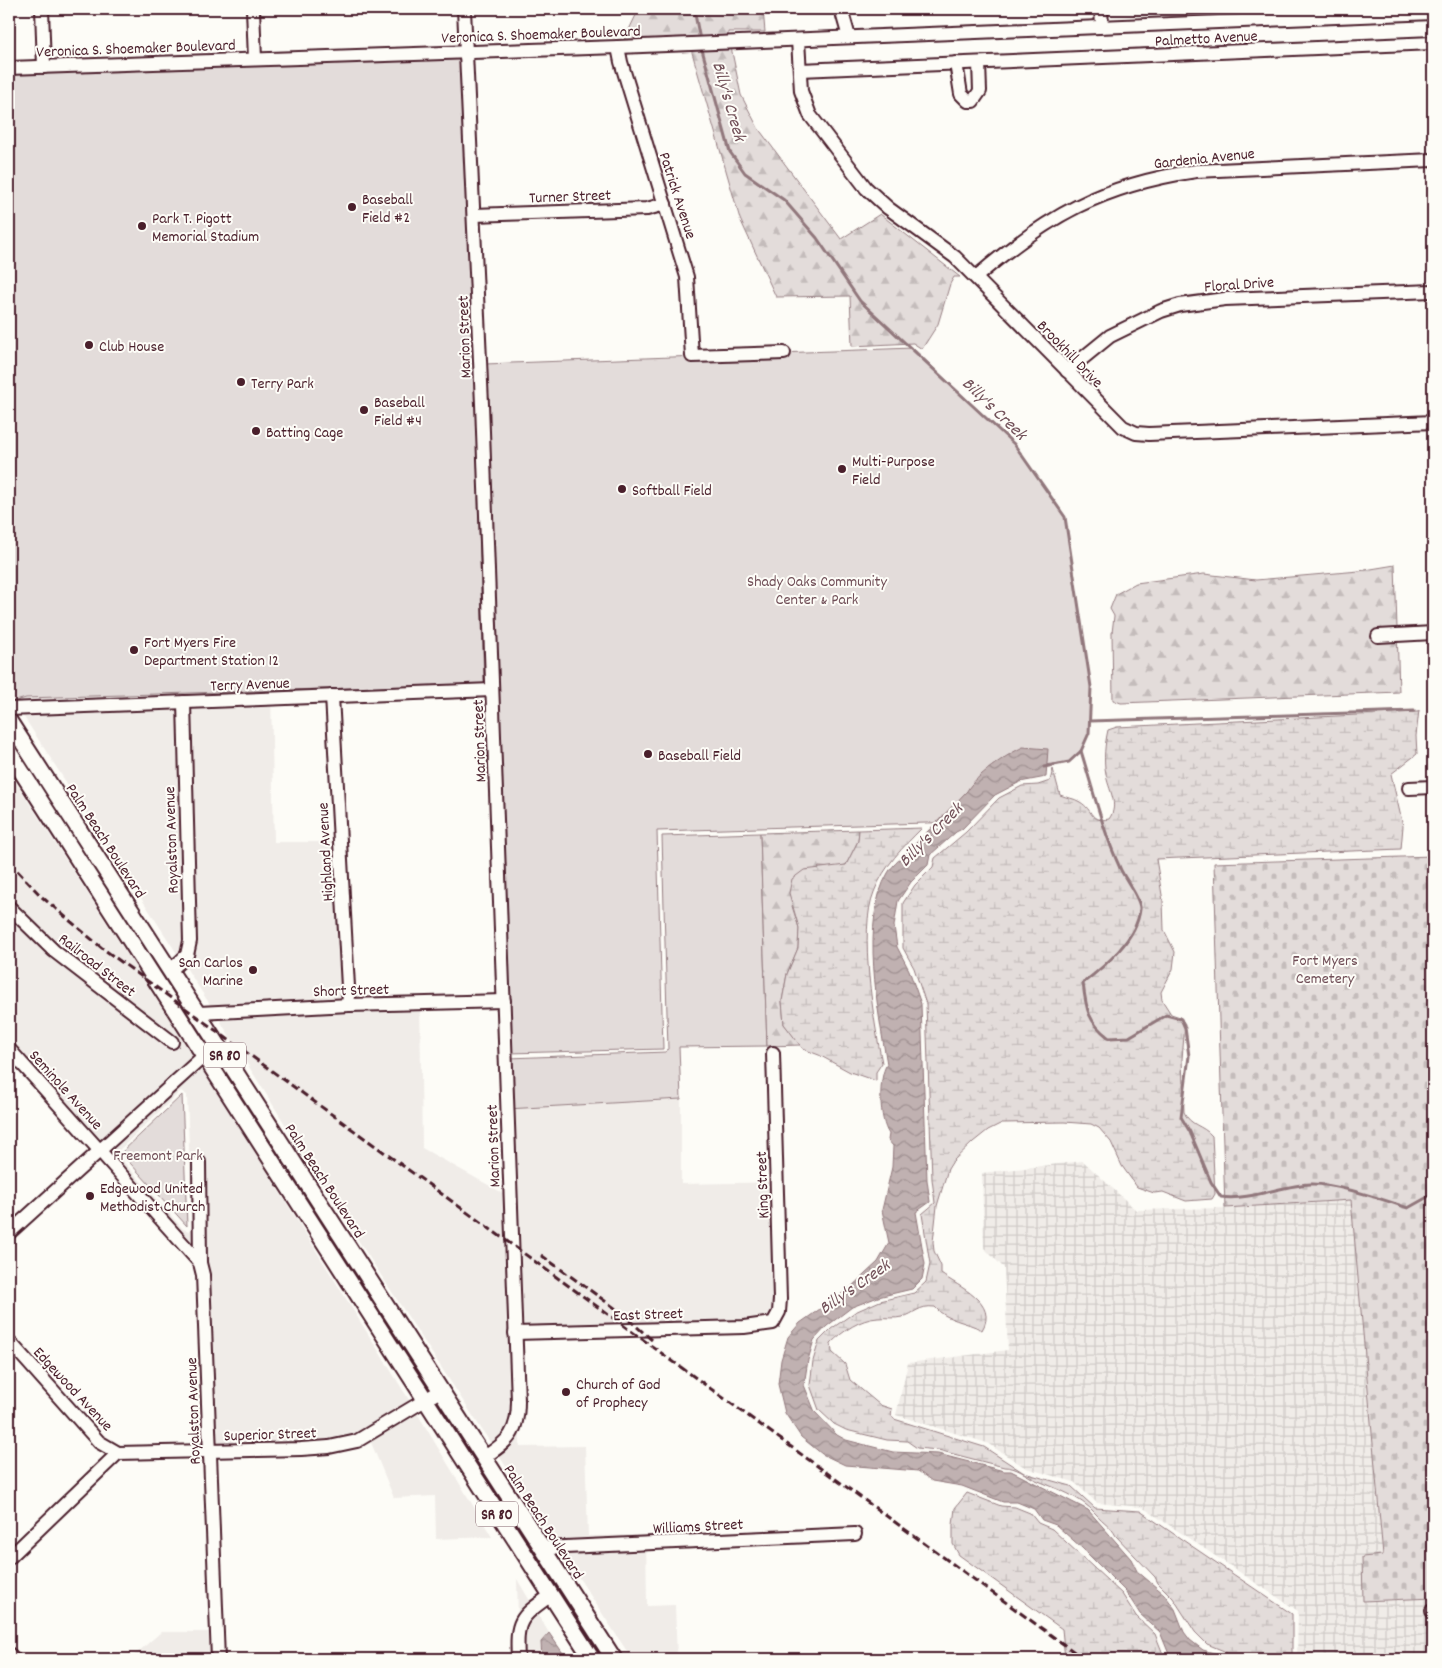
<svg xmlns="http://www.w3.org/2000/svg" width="1442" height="1668" font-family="Dekko,sans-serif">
  <defs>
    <pattern id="industrial-grid" width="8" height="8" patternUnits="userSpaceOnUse" patternTransform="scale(1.25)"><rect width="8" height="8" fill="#f0ece8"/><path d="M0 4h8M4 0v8" fill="none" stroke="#cfcac7"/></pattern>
    <pattern id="forest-firs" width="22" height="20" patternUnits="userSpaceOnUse" patternTransform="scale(1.25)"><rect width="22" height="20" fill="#e3dcda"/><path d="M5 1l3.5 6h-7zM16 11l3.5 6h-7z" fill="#c4bcbb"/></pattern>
    <pattern id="wetland-marsh" width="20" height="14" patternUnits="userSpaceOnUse" patternTransform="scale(1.25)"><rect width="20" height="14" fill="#e3dcda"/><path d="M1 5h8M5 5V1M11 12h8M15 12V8" fill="none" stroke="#c4bcbb"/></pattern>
    <pattern id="cemetery-stones" width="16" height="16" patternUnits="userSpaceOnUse" patternTransform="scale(1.25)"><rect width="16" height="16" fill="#e3dcda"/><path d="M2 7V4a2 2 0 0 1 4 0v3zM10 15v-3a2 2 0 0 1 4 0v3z" fill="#c4bcbb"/></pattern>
    <pattern id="water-waves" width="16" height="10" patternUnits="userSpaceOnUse" patternTransform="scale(1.25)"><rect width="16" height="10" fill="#c0b1b1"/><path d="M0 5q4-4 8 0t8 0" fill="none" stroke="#9e8f90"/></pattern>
  </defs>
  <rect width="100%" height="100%" fill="#fdfcf7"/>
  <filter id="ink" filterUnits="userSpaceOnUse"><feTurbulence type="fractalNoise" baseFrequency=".02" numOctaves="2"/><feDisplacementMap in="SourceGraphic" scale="10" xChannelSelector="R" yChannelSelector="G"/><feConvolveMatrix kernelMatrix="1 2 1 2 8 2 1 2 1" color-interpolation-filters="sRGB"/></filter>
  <g filter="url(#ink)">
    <g fill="#f0ece8" fill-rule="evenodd">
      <polygon points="484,497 490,682 271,692 274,842 344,842 348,998 420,997 422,1148 508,1196 507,1109 681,1099 681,1184 776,1182 780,1321 517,1328 520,1447 585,1446 588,1536 646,1535 647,1606 675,1605 677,1659 632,1659 356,1237 207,1000 9,694 231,503"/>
      <path d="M9,772L246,1138L411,1403L359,1434L340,1440L303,1443L212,1445L198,1254L189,1241L9,1043ZM181,1091L187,1095L192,1226L189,1231L183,1229L116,1153Z"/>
      <polygon points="417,1413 492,1537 436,1539 435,1496 394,1498 370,1440"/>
      <polygon points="517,1579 549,1633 541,1642 542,1659 519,1659"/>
      <polygon points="161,1632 217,1632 218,1659 130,1659"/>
    </g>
    <polygon fill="url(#industrial-grid)" points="1083,1161 1136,1210 1225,1208 1351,1200 1383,1555 1363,1601 1433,1598 1433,1659 1297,1659 1298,1611 1142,1507 1097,1503 1074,1482 1026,1468 987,1443 896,1415 908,1363 1008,1350 1004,1268 984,1248 982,1173"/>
    <g fill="#e3dcda" stroke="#967e82">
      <polygon points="466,58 484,497 478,497 484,684 26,698 9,703 9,74"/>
      <polygon points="913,348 1014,444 1065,517 1091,687 1089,733 1081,751 1069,762 1035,766 1017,772 960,822 657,831 663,1049 509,1053 485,364"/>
      <polygon points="760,833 767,1046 679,1047 681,1099 507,1109 509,1058 666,1052 668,1049 662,836"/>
      <polygon points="182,1095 187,1226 121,1153"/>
    </g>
    <g fill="url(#forest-firs)" stroke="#967e82">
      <polygon points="639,9 763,9 765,32 728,32 728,36 624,40"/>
      <polygon points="731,47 741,95 758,128 841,239 880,214 960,277 954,277 950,284 938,324 922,349 913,343 852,346 850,296 776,297 740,219 691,49"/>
      <polygon points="1395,565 1399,692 1121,703 1113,700 1112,633 1114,616 1110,609 1116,594 1136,583 1204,574 1256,580 1359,571"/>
      <polygon points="859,830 858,841 846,865 834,868 819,867 792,906 799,928 798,948 787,974 782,1001 784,1024 801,1045 767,1046 760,833"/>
    </g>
    <g fill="url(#wetland-marsh)" stroke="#967e82">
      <path d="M1419,710L1416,736L1417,754L1391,774L1403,826L1401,849L1156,859L1163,901L1164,930L1175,952L1173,969L1161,992L1162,1000L1171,1014L1180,1017L1185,1024L1182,1059L1184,1112C1190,1126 1203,1125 1212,1136L1215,1194L1212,1199L1186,1201L1163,1192L1154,1193L1137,1187L1122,1166L1111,1142L1099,1128L1091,1124L1064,1122L1002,1123L988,1130L973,1142L953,1161L948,1169L937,1206L933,1242L934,1251L941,1266V1274C959,1287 999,1303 982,1330C966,1321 946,1321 935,1307C918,1305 915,1314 902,1317C895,1319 886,1317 878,1318C860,1319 843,1331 831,1343L832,1352L845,1364L850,1380L880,1405L892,1409L891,1415L894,1419L984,1447L1024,1473L1071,1486L1095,1508L1140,1511L1292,1614V1659H1235L1224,1651L1207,1644L1195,1632L1173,1598L1158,1583L1155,1577L1116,1536C1111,1526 1103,1522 1096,1514C1080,1496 1057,1489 1036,1480C1025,1475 1017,1467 1004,1467L938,1450L917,1448L907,1441L887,1440L846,1430L834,1424L819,1410L810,1385L813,1361L819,1341L831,1329L855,1312L880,1301L914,1293L926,1282L930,1264L922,1214L935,1203L932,1179L926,1004L914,968L903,948V903L915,885L933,867L935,858L966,832L999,798L1022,786L1038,785L1050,781L1053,769L1060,795C1067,798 1074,798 1080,802C1094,810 1089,823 1109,819C1120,804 1108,790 1106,774C1103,760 1105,743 1108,730L1117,727L1418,712Z"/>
      <path d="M922,828C903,847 884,866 874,892C858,931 874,1021 882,1063L876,1072V1081L850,1072L819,1055L803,1049L784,1024L782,1001L787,974L798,948L799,928L789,893L792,879L804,870L846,865L858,841L859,830Z"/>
      <polygon points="967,1493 1001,1506 1015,1507 1030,1513 1038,1523 1052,1529 1122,1594 1136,1616 1155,1634 1165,1659 1065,1659 1062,1629 959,1555 953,1544 953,1525 955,1508"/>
    </g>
    <polygon fill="url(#cemetery-stones)" stroke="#967e82" points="1433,856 1433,1598 1363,1601 1362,1557 1383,1555 1351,1200 1225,1208 1214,863"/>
    <g fill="url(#water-waves)" stroke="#91777b">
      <path d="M1023,747L1048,749L1046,777L1020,782L995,795L962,829L956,832L930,855L928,865L911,882L898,901L894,926L897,947L909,970L921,1004L927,1180L930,1202L916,1212L925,1264L922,1279L912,1289L878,1297L852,1307L827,1326L814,1340L808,1360L804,1385L815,1412L837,1435L846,1440L893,1452L938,1454L1004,1471H1011L1088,1510L1131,1559L1137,1571L1164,1594L1175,1609L1184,1632L1190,1640L1203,1650L1221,1655L1227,1659H1171L1160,1632L1140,1614L1126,1592L1082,1548L1056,1525L1042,1520L1034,1509L1017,1502H1003L962,1486L932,1481L918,1471L845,1465L822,1454L801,1437L785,1413L778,1384L781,1360L788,1337L800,1323L850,1288L878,1262L889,1243L882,1210L892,1167L893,1146L888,1140L889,1134C879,1120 878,1078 887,1064C878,1011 860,920 888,873C893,864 904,856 911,848C930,829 949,810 967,791C975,776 1006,755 1023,747Z"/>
      <polygon points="549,1633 567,1659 542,1659 541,1642"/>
    </g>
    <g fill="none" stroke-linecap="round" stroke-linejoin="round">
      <g stroke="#91777b" stroke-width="3">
        <polyline points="694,9 700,40"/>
        <polyline points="701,46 730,152 745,173 784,200 817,238 860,301 1014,444 1065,517 1091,687 1089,733 1081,751 1069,762 1044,767"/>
        <polyline points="1090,721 1414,711"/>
        <path d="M1081,751C1093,790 1103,831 1120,868C1124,878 1141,899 1140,909C1137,939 1105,966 1083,983C1086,1009 1088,1022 1109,1038L1129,1037L1166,1015L1181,1019L1185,1028L1189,1056L1181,1117L1190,1132L1211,1182L1221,1197C1251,1201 1281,1185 1311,1184C1335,1183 1385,1200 1408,1208L1433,1194"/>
      </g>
      <defs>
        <g id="minor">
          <polyline points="42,9 44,67"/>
          <polyline points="253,9 255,59"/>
          <path d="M464,9L482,404L518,1401C518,1433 509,1441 483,1458"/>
          <polyline points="841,9 849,37"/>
          <polyline points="1101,9 1102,26"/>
          <polyline points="798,40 801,91 810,115 866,188 888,208 955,257 1123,427 1136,433 1149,434 1433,422"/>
          <polyline points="618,47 621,62 687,277 692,356 784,353"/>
          <polyline points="956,63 961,94 968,101 973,101 980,91 979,63"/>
          <polyline points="9,68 618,47 1433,13"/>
          <polyline points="800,70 1433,43"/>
          <polyline points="474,215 647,209 665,204"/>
          <path d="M976,277C1047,216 1102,185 1196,171L1433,160"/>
          <polyline points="1067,371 1110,336 1161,311 1180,305 1225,299 1433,291"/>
          <polyline points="1378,636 1433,633"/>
          <polyline points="332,696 349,1005"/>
          <polyline points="9,709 492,690"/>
          <polyline points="1409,788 1433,787"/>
          <polyline points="9,907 54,951 172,1042"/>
          <polyline points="171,970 187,955 190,941 184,702"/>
          <polyline points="199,1013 349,1005 504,1001"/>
          <polyline points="9,1049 200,1263"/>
          <polyline points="199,1162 200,1263 203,1275 218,1659"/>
          <polyline points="9,1233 205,1055"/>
          <polyline points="515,1333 744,1327 773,1323 779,1312 780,1299 773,1053"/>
          <polyline points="9,1341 99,1442 118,1453"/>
          <polyline points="543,1548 855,1534"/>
          <polyline points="9,1558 118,1453 301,1449 329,1447 357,1441 440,1391"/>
          <polyline points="1432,1611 1433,1611"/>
          <polyline points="9,1654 14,1659"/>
          <path d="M518,1659C516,1620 519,1618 551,1595"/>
        </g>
        <g id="major">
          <polyline points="9,721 614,1659"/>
          <polyline points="9,752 592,1659"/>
        </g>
      </defs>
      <use href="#minor" stroke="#4a1f2b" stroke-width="16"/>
      <use href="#major" stroke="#4a1f2b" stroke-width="19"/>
      <use href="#minor" stroke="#fdfcf7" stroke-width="12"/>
      <use href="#major" stroke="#fdfcf7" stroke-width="15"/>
      <g stroke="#4a1f2b" stroke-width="3" stroke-dasharray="8 4" stroke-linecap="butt">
        <polyline points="9,862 42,897 102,948 1084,1659"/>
        <polyline points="541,1255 619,1311 652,1340"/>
      </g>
    </g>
  </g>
  <g fill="#4a1f2b" stroke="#fdfcf7" stroke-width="2">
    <circle cx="352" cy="207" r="5"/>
    <circle cx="142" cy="226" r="5"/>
    <circle cx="89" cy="345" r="5"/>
    <circle cx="241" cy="382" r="5"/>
    <circle cx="364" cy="410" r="5"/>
    <circle cx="256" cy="431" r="5"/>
    <circle cx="842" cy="469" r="5"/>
    <circle cx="622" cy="489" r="5"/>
    <circle cx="134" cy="650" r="5"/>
    <circle cx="648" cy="754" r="5"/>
    <circle cx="253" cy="970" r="5"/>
    <circle cx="90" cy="1196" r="5"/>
    <circle cx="566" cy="1392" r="5"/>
  </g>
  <g text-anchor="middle" stroke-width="4" stroke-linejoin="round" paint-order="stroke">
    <g fill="#fdfcf7" stroke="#806168" stroke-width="1">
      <rect x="204" y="1042.5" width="42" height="25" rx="4"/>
      <rect x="476" y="1501.5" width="42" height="25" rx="4"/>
    </g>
    <g font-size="15" font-weight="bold" fill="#4a1f2b">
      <text x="225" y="1060">SR 80</text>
      <text x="497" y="1519">SR 80</text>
    </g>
    <g font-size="16" fill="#4a1f2b" stroke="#fdfcf7">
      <text transform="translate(541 33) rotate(-2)" y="6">Veronica S. Shoemaker Boulevard</text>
      <text transform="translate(1206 37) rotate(-3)" y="6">Palmetto Avenue</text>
      <text transform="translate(136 47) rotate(-2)" y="6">Veronica S. Shoemaker Boulevard</text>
      <text transform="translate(1204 157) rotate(-6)" y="6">Gardenia Avenue</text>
      <text transform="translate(570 195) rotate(-2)" y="6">Turner Street</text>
      <text transform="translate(679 195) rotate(72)" y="6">Patrick Avenue</text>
      <text transform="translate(1239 283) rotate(-4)" y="6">Floral Drive</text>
      <text transform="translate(463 337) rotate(-92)" y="6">Marion Street</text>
      <text transform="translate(1071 353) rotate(46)" y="6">Brookhill Drive</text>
      <text transform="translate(250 683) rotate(-2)" y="6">Terry Avenue</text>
      <text transform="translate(478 741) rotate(-92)" y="6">Marion Street</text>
      <text transform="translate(107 840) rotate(57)" y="6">Palm Beach Boulevard</text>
      <text transform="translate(170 840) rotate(-92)" y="6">Royalston Avenue</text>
      <text transform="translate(324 852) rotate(-93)" y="6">Highland Avenue</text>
      <text transform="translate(98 964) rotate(38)" y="6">Railroad Street</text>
      <text transform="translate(351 989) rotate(-2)" y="6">Short Street</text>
      <text transform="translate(67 1089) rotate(48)" y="6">Seminole Avenue</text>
      <text transform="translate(492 1146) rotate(-92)" y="6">Marion Street</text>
      <text transform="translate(326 1180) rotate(57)" y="6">Palm Beach Boulevard</text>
      <text transform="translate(761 1185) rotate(-92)" y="6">King Street</text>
      <text transform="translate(648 1313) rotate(-2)" y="6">East Street</text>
      <text transform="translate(74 1388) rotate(47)" y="6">Edgewood Avenue</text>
      <text transform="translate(192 1411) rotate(-92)" y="6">Royalston Avenue</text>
      <text transform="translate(270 1433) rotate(-2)" y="6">Superior Street</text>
      <text transform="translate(545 1521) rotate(57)" y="6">Palm Beach Boulevard</text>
      <text transform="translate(698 1525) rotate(-3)" y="6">Williams Street</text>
    </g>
    <g font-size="16" fill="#4a1f2b" stroke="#fdfcf7" text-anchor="start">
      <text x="362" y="204">Baseball<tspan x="362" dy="18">Field #2</tspan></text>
      <text x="152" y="223">Park T. Pigott<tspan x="152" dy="18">Memorial Stadium</tspan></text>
      <text x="99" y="351">Club House</text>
      <text x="251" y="388">Terry Park</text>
      <text x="374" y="407">Baseball<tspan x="374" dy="18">Field #4</tspan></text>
      <text x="266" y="437">Batting Cage</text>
      <text x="852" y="466">Multi-Purpose<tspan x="852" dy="18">Field</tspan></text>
      <text x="632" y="495">Softball Field</text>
      <text x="144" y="647">Fort Myers Fire<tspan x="144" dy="18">Department Station 12</tspan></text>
      <text x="658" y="760">Baseball Field</text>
      <text x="243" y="967" text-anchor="end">San Carlos<tspan x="243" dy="18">Marine</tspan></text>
      <text x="100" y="1193">Edgewood United<tspan x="100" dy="18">Methodist Church</tspan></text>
      <text x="576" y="1389">Church of God<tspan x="576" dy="18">of Prophecy</tspan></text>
    </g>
    <g font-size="16" fill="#704e57" stroke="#fdfcf7">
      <text x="817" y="586">Shady Oaks Community<tspan x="817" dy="18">Center &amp; Park</tspan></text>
      <text x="1325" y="965">Fort Myers<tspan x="1325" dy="18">Cemetery</tspan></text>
      <text x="158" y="1160">Freemont Park</text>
    </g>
    <g font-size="18" font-style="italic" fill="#73525a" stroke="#fdfcf7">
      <text transform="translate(730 101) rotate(74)" y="6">Billy's Creek</text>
      <text transform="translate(995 408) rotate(44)" y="6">Billy's Creek</text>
      <text transform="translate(930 834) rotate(-45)" y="6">Billy's Creek</text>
      <text transform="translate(854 1286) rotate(-35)" y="6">Billy's Creek</text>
    </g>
  </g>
  <rect width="1442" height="1668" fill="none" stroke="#fdfcf7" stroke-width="30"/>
  <rect x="15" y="15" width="1412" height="1638" fill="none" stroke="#4a1f2b" stroke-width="2" filter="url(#ink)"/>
</svg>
